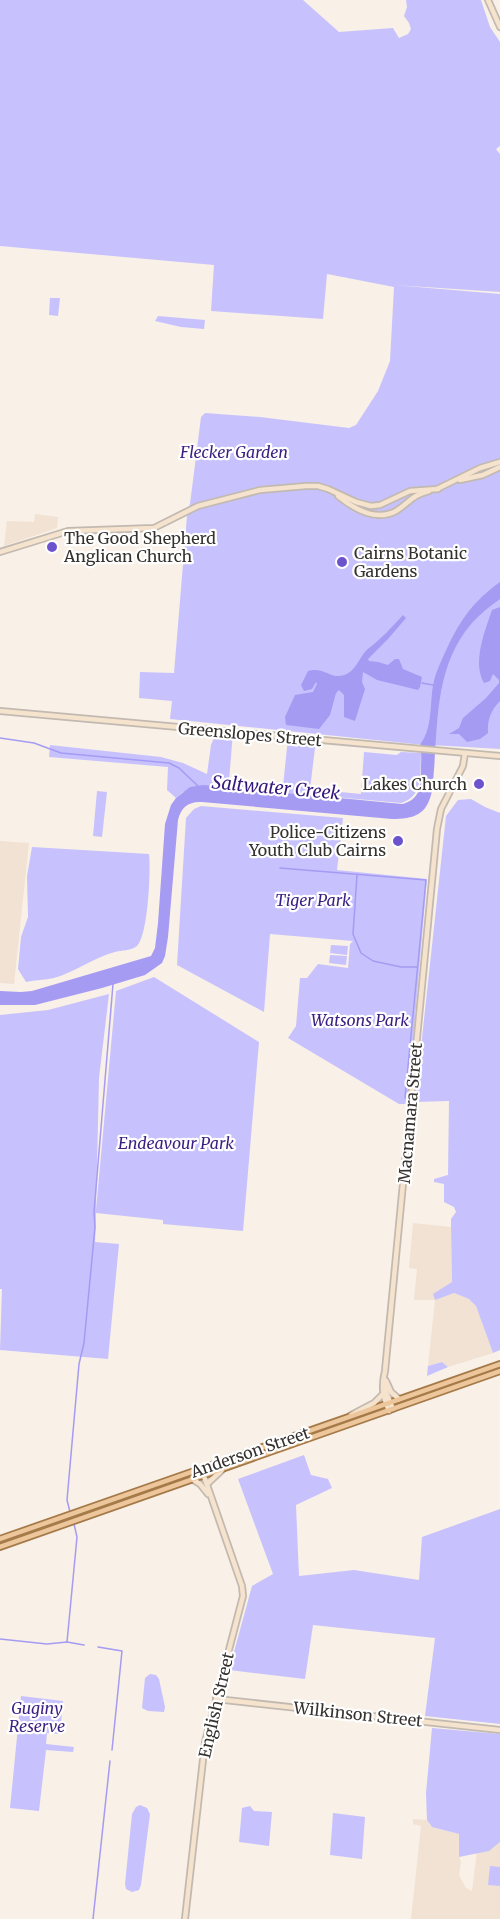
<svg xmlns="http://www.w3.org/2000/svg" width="500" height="1919" font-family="Merriweather,serif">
  <rect width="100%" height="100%" fill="#f9f0e7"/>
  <g fill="#f1e2d3">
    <polygon points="35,514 58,517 57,528 4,546 7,521 34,522"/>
    <polygon points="0,841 29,843 14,984 0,983"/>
    <polygon points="413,1223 451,1227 452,1282 434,1294 435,1299 454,1293 469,1299 476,1306 493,1353 448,1367 442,1362 428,1366 435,1300 414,1300 417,1269 409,1268"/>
    <polygon points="491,1736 500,1737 500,1919 411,1919 421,1826 413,1824 413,1819 427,1820 432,1827 459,1834 459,1857 461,1862 459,1875 466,1888 472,1891"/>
  </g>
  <g fill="#c7c2fd">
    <polygon points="0,0 303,0 339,32 393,28 399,38 408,34 411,29 409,23 404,16 407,7 406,0 481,0 490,27 500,42 500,146 496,149 500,154 500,292 394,285 500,294 500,749 414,744 170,719 172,701 139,698 140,672 174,673 187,516 190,504 201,417 205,413 260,417 349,428 356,425 378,391 390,361 394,287 327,274 323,319 211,311 214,265 0,246"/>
    <polygon points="50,298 60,298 58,316 49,315"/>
    <polygon points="158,316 205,320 204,329 181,327 155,321"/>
    <path d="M217,731L233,732L229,781L283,786L288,738L316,740L310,789L361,794L364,752L397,755L401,752L421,753C420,773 424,796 401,803L245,789L183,792L176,798L167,790L168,767L49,757L50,745L161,757L183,763L207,774L211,745Z"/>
    <polygon points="97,791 107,792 102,837 93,836"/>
    <polygon points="471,799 485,807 500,813 500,1350 493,1353 476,1306 469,1299 454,1293 435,1300 433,1294 452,1282 451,1227 451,1219 456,1212 454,1207 444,1202 444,1184 434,1182 434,1179 448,1175 449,1101 414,1102 418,1075 446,816 458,800"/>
    <polygon points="201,806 343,818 337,870 427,879 408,1099 405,1104 399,1104 288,1038 296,1026 300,978 307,978 318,964 348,968 350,944 353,941 270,934 264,1012 177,965 186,818 194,809"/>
    <path d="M32,847L149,854C151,870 148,936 137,946C131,951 122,950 115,952C93,958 75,972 54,978C45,980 35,980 26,982L18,969L21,937L28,917L27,876Z"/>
    <polygon points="331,945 348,946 347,955 330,953"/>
    <polygon points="330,955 347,956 346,965 329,963"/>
    <polygon points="154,977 259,1042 243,1231 163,1224 163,1220 96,1213 95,1242 119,1244 108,1359 0,1350 2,1289 0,1289 0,1015 48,1010 109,994 99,1078 96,1210 116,991"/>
    <polygon points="442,1362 448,1367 427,1376 428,1366"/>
    <polygon points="304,1455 311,1475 328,1479 332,1488 296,1505 299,1576 354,1570 419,1580 422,1537 500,1509 500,1724 425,1716 435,1638 313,1625 305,1679 229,1670 252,1586 273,1574 238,1479"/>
    <polygon points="150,1674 156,1675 159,1679 165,1707 164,1712 148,1711 142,1708 145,1678"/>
    <polygon points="21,1696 63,1701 60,1734 47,1733 46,1744 74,1747 73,1752 46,1750 39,1811 10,1808"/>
    <polygon points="432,1728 500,1734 500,1842 489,1851 459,1857 459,1834 432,1827 427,1820 426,1793"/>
    <polygon points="140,1805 147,1808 150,1814 141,1885 139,1890 132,1892 126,1889 125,1884 132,1814 136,1807"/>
    <polygon points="250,1806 254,1811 272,1812 269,1846 239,1842 242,1808"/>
    <polygon points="333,1813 365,1817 362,1859 330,1855"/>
    <polygon points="490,1866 500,1867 500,1886 488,1885"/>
  </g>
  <g fill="#a59bf3">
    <path d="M500,582V599C490,606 480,614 472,623C431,670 439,734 432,791C427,815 414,819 392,819L202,802C189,801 181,807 178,820L168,937L165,956L162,963L145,975L102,988L35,1005H0V991L21,992L32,991L151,956L155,948L158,923L165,824L171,805L176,798L190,787L203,785L245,789L402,804C420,800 421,786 421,770C421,761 422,753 420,745C436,723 427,696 437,671C454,632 464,608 500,582Z"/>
    <path d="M500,607V701C491,710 487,720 488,733L480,739L467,742L459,734H449L459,728L463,718L486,698L499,683V680L493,674L490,681L484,683C472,662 485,631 492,610Z"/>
    <path d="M403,615L406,618L388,639L368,659L369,661L378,662L388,665L395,659H399L403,669L422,677L420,687L418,690L377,680L363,672L362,682L365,689L355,721L344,717V695L339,690L336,693L330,715L319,729L286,725L285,717L295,695L313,692L317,684L316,682L312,689L304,691L301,685L308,671C324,666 331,680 344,675C357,671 359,656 369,648C381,639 392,627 403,615Z"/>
  </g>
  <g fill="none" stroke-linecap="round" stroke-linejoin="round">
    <g stroke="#a59bf3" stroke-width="1.5">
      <polyline points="422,683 433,685"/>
      <polyline points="0,738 34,743 61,753 169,763 179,768 198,786"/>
      <polyline points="280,868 426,880 405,1098"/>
      <polyline points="357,875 353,934 361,953 373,961 401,967 417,967"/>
      <polyline points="70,1512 67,1500 79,1364 84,1343 95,1227 94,1212 113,984"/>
      <polyline points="0,1639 47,1644 67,1642 84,1645"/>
      <polyline points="67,1642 77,1537 74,1524"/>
      <polyline points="98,1647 122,1651 112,1750"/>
      <polyline points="93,1919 110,1761"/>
    </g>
    <defs>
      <g id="secondary">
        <polyline points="488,0 500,27"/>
        <polyline points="460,480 483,475 500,467"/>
        <polyline points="437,489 480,468 500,462"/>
        <path d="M338,496C354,509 376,522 396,511C409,503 412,495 429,491"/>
        <polyline points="0,552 68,531 154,528 198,506 260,490 306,486 318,486 328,489 356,502 371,506 380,505 410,491 438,489"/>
        <polyline points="0,711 500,756"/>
        <polyline points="385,1380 386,1392 393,1409"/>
        <polyline points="386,1381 391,1392 399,1399"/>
        <path d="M389,1411C383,1396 381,1387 385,1371L437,829L441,809L463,766L465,753"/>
        <polyline points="351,1415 374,1403 383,1394"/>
        <polyline points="192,1479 200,1484 208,1494"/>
        <polyline points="207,1484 222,1470"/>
        <polyline points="216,1699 500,1730"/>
        <polyline points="185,1919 205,1742 243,1596 242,1586 205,1479 200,1469"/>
      </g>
      <g id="primary">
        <polyline points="0,1539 500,1364"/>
        <polyline points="0,1547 500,1371"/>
      </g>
    </defs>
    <use href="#secondary" stroke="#c2bab1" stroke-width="8"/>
    <use href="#primary" stroke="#a57a49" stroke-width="8"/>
    <use href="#secondary" stroke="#f6e3cd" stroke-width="4.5"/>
    <use href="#primary" stroke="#edc79b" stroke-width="4.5"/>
  </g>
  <g fill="#6c53cd" stroke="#fff" stroke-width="2">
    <circle cx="52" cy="547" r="6"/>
    <circle cx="342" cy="562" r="6"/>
    <circle cx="479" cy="784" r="6"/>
    <circle cx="398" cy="841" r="6"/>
  </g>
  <g text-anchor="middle" stroke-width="4.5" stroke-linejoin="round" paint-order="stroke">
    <g font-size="16" font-style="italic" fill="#3a1e82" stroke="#fff">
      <text x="234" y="458">Flecker Garden</text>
      <text x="313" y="906">Tiger Park</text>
      <text x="360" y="1026">Watsons Park</text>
      <text x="176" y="1149">Endeavour Park</text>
      <text x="37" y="1714">Guginy<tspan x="37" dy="18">Reserve</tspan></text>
    </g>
    <g font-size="16" fill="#35312e" stroke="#fff" text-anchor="start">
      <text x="64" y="544">The Good Shepherd<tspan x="64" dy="18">Anglican Church</tspan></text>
      <text x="354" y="559">Cairns Botanic<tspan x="354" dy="18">Gardens</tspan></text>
      <text x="467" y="790" text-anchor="end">Lakes Church</text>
      <text x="386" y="838" text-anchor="end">Police-Citizens<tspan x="386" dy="18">Youth Club Cairns</tspan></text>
    </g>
    <g font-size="16" fill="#35312e" stroke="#fff">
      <text transform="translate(250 734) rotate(5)" y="6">Greenslopes Street</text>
      <text transform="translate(410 1113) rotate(-85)" y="6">Macnamara Street</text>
      <text transform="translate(250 1452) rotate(-19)" y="6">Anderson Street</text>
      <text transform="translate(216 1705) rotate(-77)" y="6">English Street</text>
      <text transform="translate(358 1714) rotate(6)" y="6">Wilkinson Street</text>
    </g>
    <g font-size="18" font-style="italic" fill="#35167b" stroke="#fff">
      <text transform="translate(276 788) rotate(5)" y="6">Saltwater Creek</text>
    </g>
  </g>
</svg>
